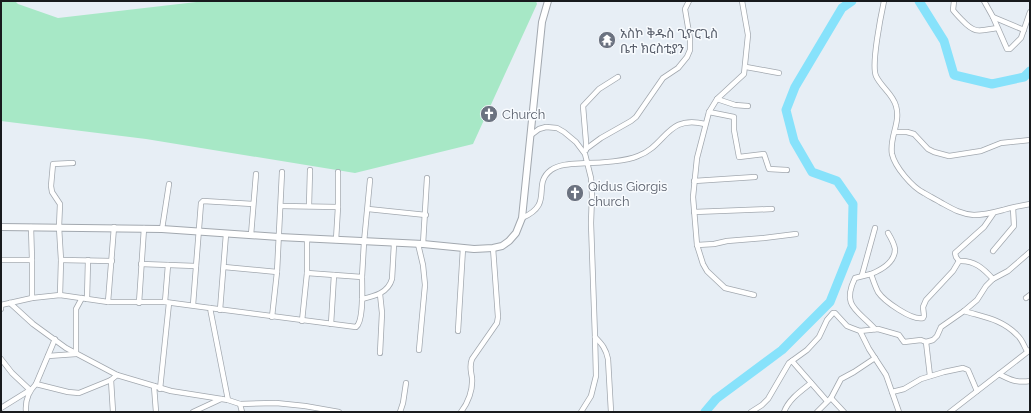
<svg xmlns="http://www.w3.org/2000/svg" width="1031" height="413" font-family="Raleway,'Noto Sans Ethiopic',sans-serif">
  <rect width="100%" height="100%" fill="#e7eef5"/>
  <polygon fill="#a7e8c6" points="1,1 15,1 18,4 58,18 205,1 536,1 537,4 473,144 355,173 146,139 1,121"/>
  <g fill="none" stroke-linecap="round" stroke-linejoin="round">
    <g stroke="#87e2fb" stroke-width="9">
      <polyline points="919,1 944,41 954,75 992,84 1024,77 1030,71"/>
      <polyline points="705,412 716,399 782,350 830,302 852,247 853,204 837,181 812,172 794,141 786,110 795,87 842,8 852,1"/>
    </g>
    <defs>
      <g id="street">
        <polyline points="742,1 748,35 744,74 717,99 709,112 697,158 693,197 697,245 703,264 707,271 725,288 754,295"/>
        <path d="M884,1C881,15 871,65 876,76C881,87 893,94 896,106C901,123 889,137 892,154C895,167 912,187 924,193C929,196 935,199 940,202C951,208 960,214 974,215C985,215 992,213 1003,210C1012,207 1021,206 1030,204"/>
        <path d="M954,1L953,10C956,14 959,17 962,20C975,34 979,31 997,28"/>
        <polyline points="984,1 993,17 1007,49 1010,49 1021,38 1030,12"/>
        <polyline points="993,17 1024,30"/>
        <polyline points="746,67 779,73"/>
        <polyline points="717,99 735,105 748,106"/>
        <polyline points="709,112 734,117 734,130 739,157 764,154 769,169 787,170"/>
        <polyline points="895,132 907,132 914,134 928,149 934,152 949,156 981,151 1001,143 1030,140"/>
        <polyline points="531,135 539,129 546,127 557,128 564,132 576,142 585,154 591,178 592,195 591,223 595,337 596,376 591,396 581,412"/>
        <polyline points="586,149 601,138 631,121 636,117 663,78 678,68 687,57 690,50 690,39 685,9 689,1"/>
        <polyline points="586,150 586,142 583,106 599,89 618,77"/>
        <polyline points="694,181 755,177"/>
        <polyline points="281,206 338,207"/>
        <polyline points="309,206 310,170"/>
        <polyline points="368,209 426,215"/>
        <polyline points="694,212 772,209"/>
        <path d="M522,218C555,204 531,185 551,170C561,163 576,164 587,163C600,163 627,161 638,156C666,146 667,114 705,124"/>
        <polyline points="31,227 32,260"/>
        <polyline points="162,229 169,184"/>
        <polyline points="251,235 256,174"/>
        <polyline points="336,240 338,207 338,172"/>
        <polyline points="418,244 423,265 425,285 419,350"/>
        <polyline points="423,244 427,178"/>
        <polyline points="697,245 714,244 727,241 764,238 796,234"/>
        <polyline points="993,251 1014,226 1013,208"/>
        <polyline points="1,260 32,260 32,298"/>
        <polyline points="61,260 112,261"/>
        <polyline points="141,264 196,266"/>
        <polyline points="224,267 277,272"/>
        <polyline points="307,273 362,277 364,242 370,180"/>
        <path d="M871,274C881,270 895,262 895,249C894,243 891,238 888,233"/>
        <polyline points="862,275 875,228"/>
        <path d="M993,279C983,268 974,260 959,261L956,257L955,253L984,227L993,214"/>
        <polyline points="60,295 61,260 59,227 60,204 52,192 51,186 53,164 73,163"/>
        <polyline points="1026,298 1030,295"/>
        <polyline points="87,299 88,260"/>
        <path d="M362,299C375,296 388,293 392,279L394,244"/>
        <polyline points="108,302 114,227"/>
        <polyline points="165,302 168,265"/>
        <polyline points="10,303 33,324 66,348 117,375"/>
        <polyline points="139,303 144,228"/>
        <polyline points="193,305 201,203 203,201 253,204"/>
        <path d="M210,308L356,327C364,321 362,288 362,277"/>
        <polyline points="1,309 1,305 32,298 60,295 108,302 165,302 210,308 228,400 240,404"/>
        <polyline points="220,310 226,234"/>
        <path d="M964,311C983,317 1002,319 1017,335C1022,339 1024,346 1027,351"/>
        <polyline points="272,317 277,272 282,172"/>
        <polyline points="302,321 307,273 307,239"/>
        <polyline points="331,324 334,275"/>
        <path d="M875,329C858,310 841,307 855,278L871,274C873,280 875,286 878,292C884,301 912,321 923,318L924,316L923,307L926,300L953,271L959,261"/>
        <polyline points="458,331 463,248"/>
        <polyline points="860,331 869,349 886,375 899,412"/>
        <path d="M595,337C602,344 606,349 608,359L611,412"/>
        <polyline points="926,342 930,376"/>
        <polyline points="380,353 382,313 380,294"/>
        <polyline points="48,356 76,354 76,309 82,298"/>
        <polyline points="1,359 12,373 30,390 1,408"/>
        <polyline points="792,361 827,401"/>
        <path d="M999,374C1010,380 1017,383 1030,381"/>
        <polyline points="111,380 113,412"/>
        <polyline points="36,384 55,339"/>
        <polyline points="154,386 156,412"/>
        <polyline points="160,389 169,303"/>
        <polyline points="892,392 904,389 921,379 944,372 963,368 968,370 977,391"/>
        <polyline points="831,398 844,412"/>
        <path d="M26,412C25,401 29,391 36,384L68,392L79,393L111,380L117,375L171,391L228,400"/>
        <polyline points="193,412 221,399"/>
        <polyline points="242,412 240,404 276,403 305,406 339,412"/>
        <polyline points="400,412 403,403 406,383"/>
        <path d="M461,412C468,403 473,390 472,378C471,371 469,366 472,359L497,323L498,317L493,248"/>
        <polyline points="751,412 762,405 768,399 789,363 807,350 819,337 827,320 833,313 835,313 847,326 852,328 860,331 878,329 899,335 904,342 921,340 926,342 933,340 937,336 941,327 964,311 977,300 986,286 993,279 1008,271 1030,252"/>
        <path d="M784,412C789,399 801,391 811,383"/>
        <polyline points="817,412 831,398 841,379 854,372 875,358"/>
        <polyline points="950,412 1030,350"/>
      </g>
      <polyline id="secondary" points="1,227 162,229 279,237 423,244 474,249 493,248 502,246 509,241 516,233 522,218 542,22 548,1"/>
    </defs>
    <use href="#street" stroke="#a2a8af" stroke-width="6"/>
    <use href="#secondary" stroke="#a2a8af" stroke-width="8"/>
    <use href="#street" stroke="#fff" stroke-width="4.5"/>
    <use href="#secondary" stroke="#fff" stroke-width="6"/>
  </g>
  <defs>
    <symbol id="temple-disc" viewBox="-11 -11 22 22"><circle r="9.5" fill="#6b7280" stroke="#f8fbfe"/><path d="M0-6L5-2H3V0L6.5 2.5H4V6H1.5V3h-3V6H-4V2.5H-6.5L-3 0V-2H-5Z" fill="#fff"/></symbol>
    <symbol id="church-disc" viewBox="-11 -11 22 22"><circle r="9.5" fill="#6b7280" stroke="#f8fbfe"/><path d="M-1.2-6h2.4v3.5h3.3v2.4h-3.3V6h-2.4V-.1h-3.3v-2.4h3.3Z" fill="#fff"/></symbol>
  </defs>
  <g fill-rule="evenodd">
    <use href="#temple-disc" x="597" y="30" width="20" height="20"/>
    <use href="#church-disc" x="479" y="104" width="20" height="20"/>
    <use href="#church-disc" x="565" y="183" width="20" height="20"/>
  </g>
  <g text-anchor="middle" stroke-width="3" stroke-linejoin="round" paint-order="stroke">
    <g font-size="13" fill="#5b616d" stroke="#f8fbfe" text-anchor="start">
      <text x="620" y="38">አስኮ ቅዱስ ጊዮርጊስ<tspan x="620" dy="15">ቤተ ክርስቲያን</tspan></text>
      <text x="502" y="119">Church</text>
      <text x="588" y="191">Qidus Giorgis<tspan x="588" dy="15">church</tspan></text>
    </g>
  </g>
  <rect width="1031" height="413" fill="none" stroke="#181a1d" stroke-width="4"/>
</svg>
